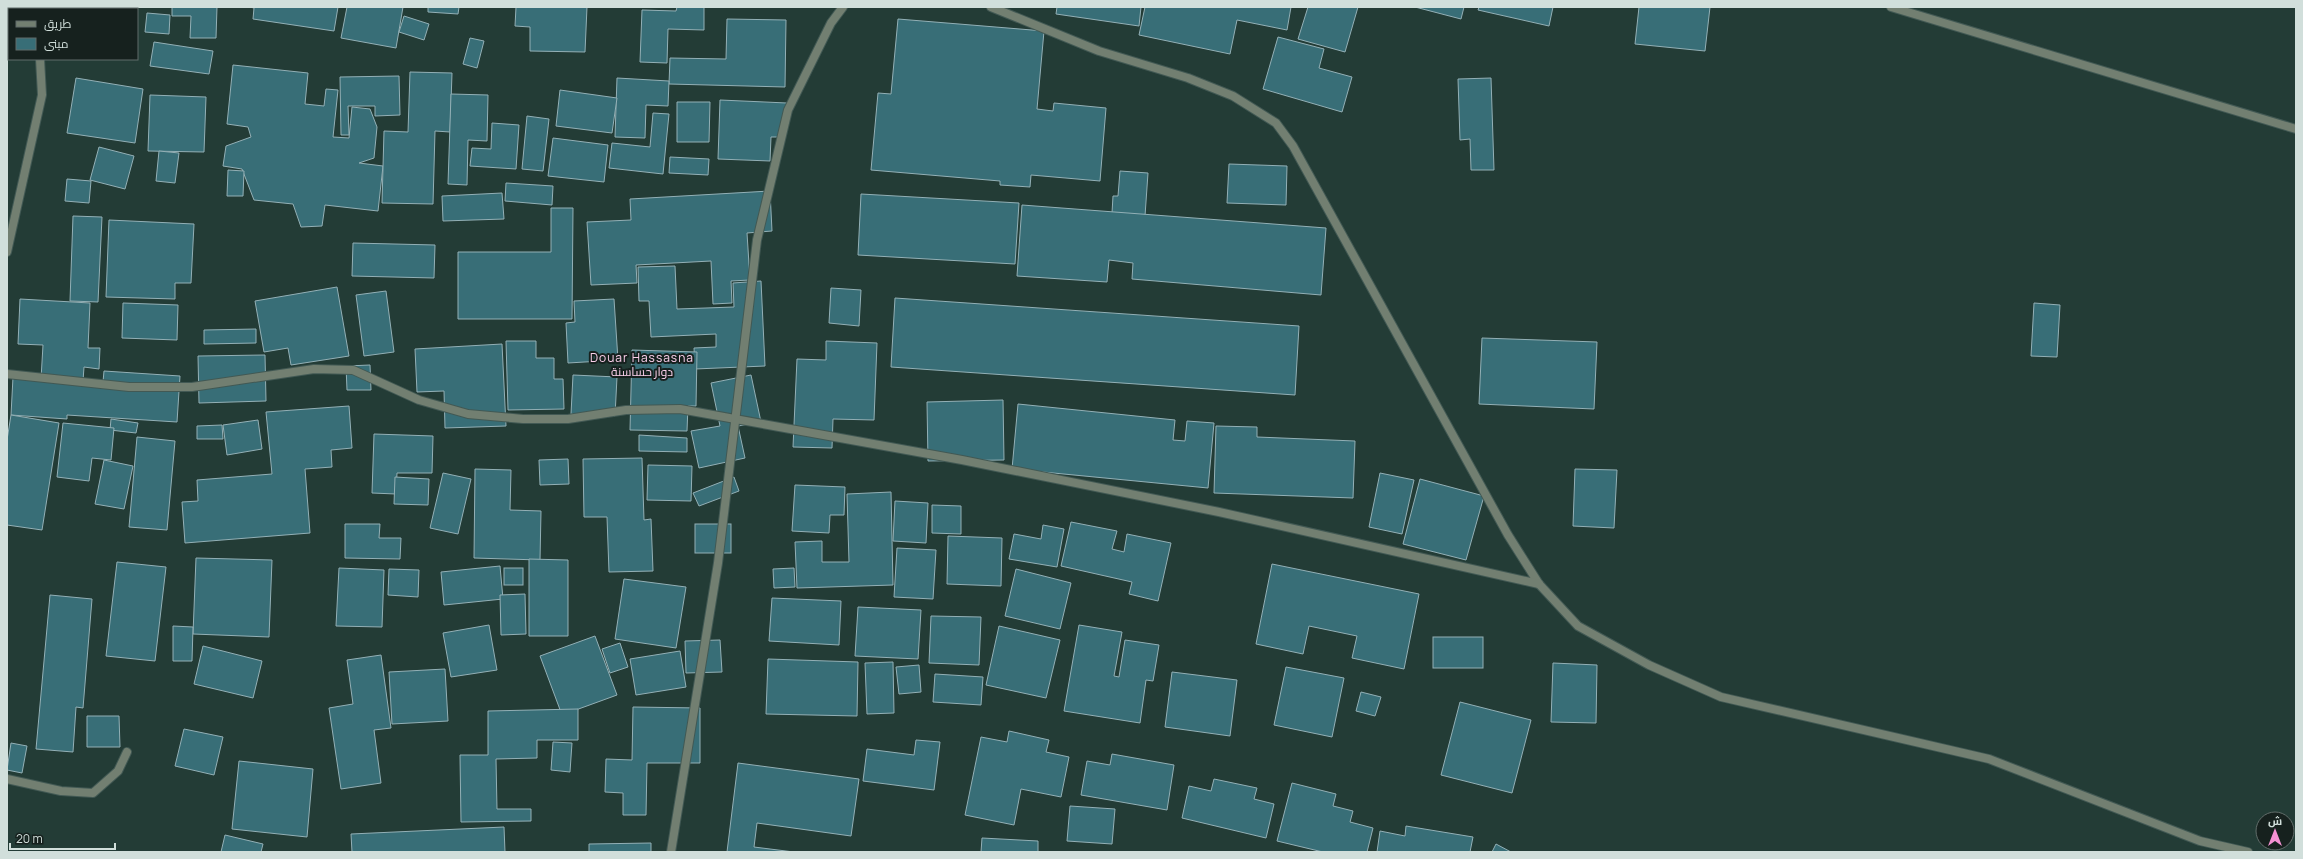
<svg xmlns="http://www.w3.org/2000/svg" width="2303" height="859" font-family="Manrope,Cairo,sans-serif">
  <rect width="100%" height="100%" fill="#233c36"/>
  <g fill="#386e77" stroke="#93b0b6">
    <polygon points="172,7 217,7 216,38 190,38 191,16 172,16"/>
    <polygon points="250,7 338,7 334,31 253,19 254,8"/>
    <polygon points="347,7 403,7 396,48 341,38"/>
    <polygon points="428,7 459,7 458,14 428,12"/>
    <polygon points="516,7 587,7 585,52 530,51 530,27 515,26"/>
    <polygon points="677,7 704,7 704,30 668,29 667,63 640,62 642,10 676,11"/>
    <polygon points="1057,7 1141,7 1139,26 1056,14"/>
    <polygon points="1145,7 1291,7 1287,30 1237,20 1230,54 1139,35"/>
    <polygon points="1308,7 1358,7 1345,52 1298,39"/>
    <polygon points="1415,7 1464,7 1461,19"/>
    <polygon points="1479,7 1553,7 1549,26 1478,10"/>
    <polygon points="1639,7 1710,7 1705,51 1635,44"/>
    <polygon points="147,13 170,15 169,34 145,32"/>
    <polygon points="404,16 429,24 424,40 399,32"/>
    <polygon points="727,19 786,20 785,87 669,84 670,58 726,59"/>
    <polygon points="898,19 1044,31 1037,109 1053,111 1054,103 1106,108 1100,181 1031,175 1030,187 1000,185 1000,181 871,170 878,93 891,94"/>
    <polygon points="1278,37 1324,49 1319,68 1352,77 1342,112 1263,89"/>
    <polygon points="470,38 484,41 477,68 463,64"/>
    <polygon points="154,42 213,51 209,74 150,66"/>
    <polygon points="233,65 308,73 305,104 324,106 326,89 338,90 333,137 349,138 352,107 370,109 377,127 374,158 359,163 383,166 378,211 325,205 322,226 301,227 293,204 254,200 242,169 223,166 226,146 251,137 248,127 227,124"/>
    <polygon points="410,72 452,73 450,132 435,131 433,204 382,203 384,131 408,132"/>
    <polygon points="399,76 400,115 375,116 375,106 348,106 349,135 341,135 340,77"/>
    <polygon points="76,78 143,89 135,143 67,133"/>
    <polygon points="617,78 669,81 668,106 646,105 645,138 615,137"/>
    <polygon points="1491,78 1494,170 1471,170 1470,139 1460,140 1458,79"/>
    <polygon points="560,90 617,98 612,133 556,126"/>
    <polygon points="451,94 488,95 487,141 468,140 467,185 448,184"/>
    <polygon points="150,95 206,97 204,152 148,151"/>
    <polygon points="720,100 787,103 785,137 771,137 770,161 718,159"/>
    <polygon points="677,102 710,102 709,142 677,142"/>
    <polygon points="653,113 669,114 663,174 609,168 612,143 650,147"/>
    <polygon points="527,116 549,119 543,171 522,169"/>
    <polygon points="492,123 519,125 516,169 470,166 472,148 491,149"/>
    <polygon points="553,138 608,145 604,182 548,176"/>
    <polygon points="99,147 134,156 125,189 90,180"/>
    <polygon points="159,151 179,153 175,183 156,181"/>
    <polygon points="670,157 709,159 708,175 669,173"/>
    <polygon points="1229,164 1287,166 1286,205 1227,203"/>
    <polygon points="228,170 244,171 243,196 227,196"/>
    <polygon points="1120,171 1148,173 1145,216 1112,213 1113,196 1118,196"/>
    <polygon points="67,179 91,181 89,203 65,201"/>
    <polygon points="506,183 553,186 552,205 505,201"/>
    <polygon points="770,191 772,231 747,233 750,280 731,281 732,303 713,304 711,261 636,265 637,283 591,285 587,222 631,220 630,199"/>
    <polygon points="502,193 504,219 443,221 442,196"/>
    <polygon points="861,194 1019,203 1015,264 858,255"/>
    <polygon points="1022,205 1326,228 1321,295 1132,279 1133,263 1109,260 1107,282 1017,276"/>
    <polygon points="551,208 573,208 572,319 458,319 458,252 551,252"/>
    <polygon points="73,216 102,217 98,302 70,301"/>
    <polygon points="109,220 194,224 191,283 175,283 175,299 106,297"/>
    <polygon points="353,243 435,245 434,278 352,276"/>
    <polygon points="675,266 677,309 734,307 733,283 761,281 765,366 695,369 694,348 716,347 716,334 651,337 649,301 639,301 638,267"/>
    <polygon points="337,287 349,356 291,365 288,348 264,352 255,301"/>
    <polygon points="831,288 861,290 859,326 829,323"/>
    <polygon points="386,291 394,352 364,356 356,295"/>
    <polygon points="895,298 1299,326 1295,395 891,367"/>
    <polygon points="20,299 90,303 88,348 100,348 99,369 84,367 83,381 103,382 104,371 180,376 177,422 67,415 67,419 11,415 13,377 41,379 43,345 18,344"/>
    <polygon points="614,299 618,360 568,363 566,323 575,322 574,301"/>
    <polygon points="123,303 178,305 177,340 122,338"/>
    <polygon points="2034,303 2060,305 2057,357 2031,356"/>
    <polygon points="256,329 256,343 204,344 204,330"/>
    <polygon points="1482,338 1597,342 1594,409 1479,404"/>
    <polygon points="506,341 536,341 536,358 554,358 554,379 563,379 564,409 508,410"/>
    <polygon points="826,341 877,343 874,420 833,419 832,448 793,447 797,359 826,360"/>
    <polygon points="502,344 506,426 445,428 444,391 417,392 415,349"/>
    <polygon points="632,350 697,352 696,406 688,406 687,431 630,430"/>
    <polygon points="265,355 266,401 199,403 198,356"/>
    <polygon points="370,365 371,390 347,390 346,366"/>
    <polygon points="573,375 617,377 615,416 571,414"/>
    <polygon points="751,375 761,422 738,426 745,458 699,468 691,431 720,426 711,383"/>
    <polygon points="1003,400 1004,460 928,461 927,402"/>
    <polygon points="1018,404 1175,420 1173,440 1185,441 1187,421 1214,423 1208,488 1012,469"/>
    <polygon points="349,406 352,448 331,450 332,467 305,469 310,533 185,543 182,502 198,501 197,480 272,474 266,412"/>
    <polygon points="11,415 59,423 42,530 7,525 7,440"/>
    <polygon points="111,419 138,423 136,433 110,430"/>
    <polygon points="258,420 262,449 227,455 223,425"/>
    <polygon points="63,423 114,428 111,460 92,458 89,481 57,477"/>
    <polygon points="222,425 223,439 197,439 197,426"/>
    <polygon points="1216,426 1257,427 1257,437 1355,441 1353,498 1214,493"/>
    <polygon points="374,434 433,436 432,473 397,473 396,494 372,493"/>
    <polygon points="639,435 687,438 687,452 639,451"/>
    <polygon points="137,437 175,441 167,530 129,527"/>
    <polygon points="642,458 644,520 651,519 653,571 609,572 607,517 584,517 583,459"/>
    <polygon points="568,459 569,484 540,485 539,460"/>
    <polygon points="104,460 133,466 124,509 95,504"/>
    <polygon points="648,465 692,466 691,501 647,500"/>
    <polygon points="475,469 511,470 510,510 541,511 540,560 474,558"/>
    <polygon points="1575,469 1617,470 1614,528 1573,526"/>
    <polygon points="443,473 471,479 458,534 430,528"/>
    <polygon points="1380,473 1414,480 1402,534 1369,527"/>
    <polygon points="395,477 429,479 428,505 394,504"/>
    <polygon points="734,477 739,491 699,506 693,493"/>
    <polygon points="1420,479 1484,496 1466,560 1403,544"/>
    <polygon points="795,485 845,487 844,515 830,515 829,533 792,531"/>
    <polygon points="891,492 893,585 797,588 795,542 822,541 822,562 849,562 847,494"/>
    <polygon points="895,501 928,503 926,543 893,541"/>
    <polygon points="932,505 961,506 961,534 932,533"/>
    <polygon points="1071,522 1117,531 1112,549 1124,552 1127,534 1171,543 1158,601 1129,594 1132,582 1061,566"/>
    <polygon points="345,524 380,524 379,538 401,538 400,559 345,558"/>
    <rect x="695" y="524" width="36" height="29"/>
    <polygon points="1043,525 1064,529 1057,567 1009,559 1014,534 1041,539"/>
    <polygon points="948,536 1002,538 1001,586 947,584"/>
    <polygon points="897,548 936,550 933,599 894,597"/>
    <polygon points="196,558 272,560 269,637 193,634"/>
    <polygon points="529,559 568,560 568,636 529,636"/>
    <polygon points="117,562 166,567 155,661 106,656"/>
    <polygon points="1272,564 1419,594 1404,669 1352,658 1357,636 1309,626 1303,654 1256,644"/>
    <polygon points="500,566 503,599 444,605 441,572"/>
    <polygon points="339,568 384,570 382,627 336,626"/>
    <rect x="504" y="568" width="19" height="17"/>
    <polygon points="794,568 795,587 774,588 773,569"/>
    <polygon points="389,569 419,570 418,597 388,595"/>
    <polygon points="1016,569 1071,583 1060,629 1005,616"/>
    <polygon points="624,579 686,587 676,648 615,639"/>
    <polygon points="525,594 526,634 501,635 500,595"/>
    <polygon points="50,595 92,599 83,708 76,707 73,752 36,749"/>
    <polygon points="772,598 841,601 839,645 769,641"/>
    <polygon points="858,607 921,610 918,659 855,656"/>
    <polygon points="931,616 981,617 979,665 929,663"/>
    <polygon points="489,625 497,670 451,677 443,633"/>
    <polygon points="1079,625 1122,632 1114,676 1119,677 1125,640 1159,645 1153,681 1146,680 1140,723 1064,711"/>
    <polygon points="173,626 193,627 192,661 173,661"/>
    <polygon points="999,626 1060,640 1046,698 986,685"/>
    <polygon points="595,636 617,695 562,715 540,656"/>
    <rect x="1433" y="637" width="50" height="31"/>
    <polygon points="720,640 722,672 686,673 685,641"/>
    <polygon points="620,643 628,667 610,673 602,649"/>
    <polygon points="203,646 262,661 253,698 194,684"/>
    <polygon points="680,651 686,687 636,695 630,659"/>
    <polygon points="381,655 391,728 374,730 381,783 341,789 329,708 353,704 347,660"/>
    <polygon points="768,659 858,662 857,716 766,714"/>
    <polygon points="893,662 894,713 867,714 865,663"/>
    <polygon points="1553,663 1597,665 1596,723 1551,722"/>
    <polygon points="919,665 921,692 899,694 896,667"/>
    <polygon points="1286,667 1344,678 1332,737 1274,725"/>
    <polygon points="445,669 448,721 392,724 389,672"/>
    <polygon points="1172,672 1237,680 1230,736 1165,727"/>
    <polygon points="935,674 983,677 981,705 933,702"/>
    <polygon points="1361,692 1381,697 1375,716 1356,711"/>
    <polygon points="1460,702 1531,720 1512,793 1441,775"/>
    <polygon points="633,707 700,708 700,763 647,763 646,815 623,815 623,793 605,792 606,759 632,760"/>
    <polygon points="578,709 578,740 537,740 537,758 496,759 497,809 531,809 531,821 461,822 460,755 488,755 488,711"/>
    <polygon points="87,716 119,716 120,747 87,747"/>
    <polygon points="184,729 223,737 214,775 175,766"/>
    <polygon points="1009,731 1049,740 1046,752 1069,757 1061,797 1021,789 1014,825 965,815 981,737 1007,742"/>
    <polygon points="916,740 940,742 934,790 863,781 867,749 914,755"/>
    <polygon points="553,742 572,743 570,772 551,770"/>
    <polygon points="11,743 27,746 22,773 7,770"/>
    <polygon points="1112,754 1174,765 1167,810 1081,795 1087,761 1110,765"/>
    <polygon points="239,761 313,769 307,837 232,829"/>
    <polygon points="738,763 859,779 851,836 757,823 754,847 794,852 727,852"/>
    <polygon points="1214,779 1257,788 1254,799 1274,804 1266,838 1182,818 1189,786 1211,791"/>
    <polygon points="1292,783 1336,794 1333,806 1353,811 1350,822 1373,828 1367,852 1323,852 1277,841"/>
    <polygon points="1070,806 1115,809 1112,844 1067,841"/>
    <polygon points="1406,826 1473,837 1470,852 1377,852 1380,831 1405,836"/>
    <polygon points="504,827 505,852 352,852 351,834"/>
    <polygon points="225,835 263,844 261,852 221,852"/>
    <polygon points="982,838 1038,841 1038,852 981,852"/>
    <polygon points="651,843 651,852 589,852 589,844"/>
    <polygon points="1496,844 1511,852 1492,852"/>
  </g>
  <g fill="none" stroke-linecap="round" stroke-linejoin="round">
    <defs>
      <g id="street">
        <polyline points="29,7 30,9"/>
        <polyline points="991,7 1099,51 1188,78 1233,96 1276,123 1293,146 1508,535 1539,584 1578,626 1649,665 1721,697 1989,759 2200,841 2248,852"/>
        <polyline points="1891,7 2296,129"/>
        <polyline points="7,252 42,95 40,59"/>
        <polyline points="7,374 129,387 192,387 314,369 353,370 419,400 468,414 523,419 568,419 626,410 680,409 962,460 1219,512 1539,584"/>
        <polyline points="7,779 61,791 93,793 118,771 127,752"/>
        <polyline points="671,852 718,563 757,240 788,110 831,23 843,7"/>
      </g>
    </defs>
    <use href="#street" stroke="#425954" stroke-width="10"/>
    <use href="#street" stroke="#727f71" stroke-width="8"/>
  </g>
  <g text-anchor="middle" stroke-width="4" stroke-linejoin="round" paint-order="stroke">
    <g font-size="12" letter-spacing="1" fill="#facfea" stroke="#16211e">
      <text x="642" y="362">Douar Hassasna<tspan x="642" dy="14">دوار حساسنة</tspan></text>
    </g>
  </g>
  <rect width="2303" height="859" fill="none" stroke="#d1dfdb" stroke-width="16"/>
  <rect x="8" y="8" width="130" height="52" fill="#16211e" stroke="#616d6a"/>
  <rect x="16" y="21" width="20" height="6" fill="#727f71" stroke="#616d6a"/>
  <text x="44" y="28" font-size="12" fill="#d1dfdb">طريق</text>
  <rect x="16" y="38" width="20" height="12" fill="#386e77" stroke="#616d6a"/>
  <text x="44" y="48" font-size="12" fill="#d1dfdb">مبنى</text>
  <g transform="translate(2275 831)"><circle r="19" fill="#16211e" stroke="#616d6a"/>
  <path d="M0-3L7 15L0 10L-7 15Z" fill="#f491d3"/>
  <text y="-6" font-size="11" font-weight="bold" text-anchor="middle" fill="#d1dfdb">ش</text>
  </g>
  <path d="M10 843v6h105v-6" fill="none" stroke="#d1dfdb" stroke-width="2"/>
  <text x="16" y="843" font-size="12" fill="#d1dfdb" stroke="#16211e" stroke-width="3" paint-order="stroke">20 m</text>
</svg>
